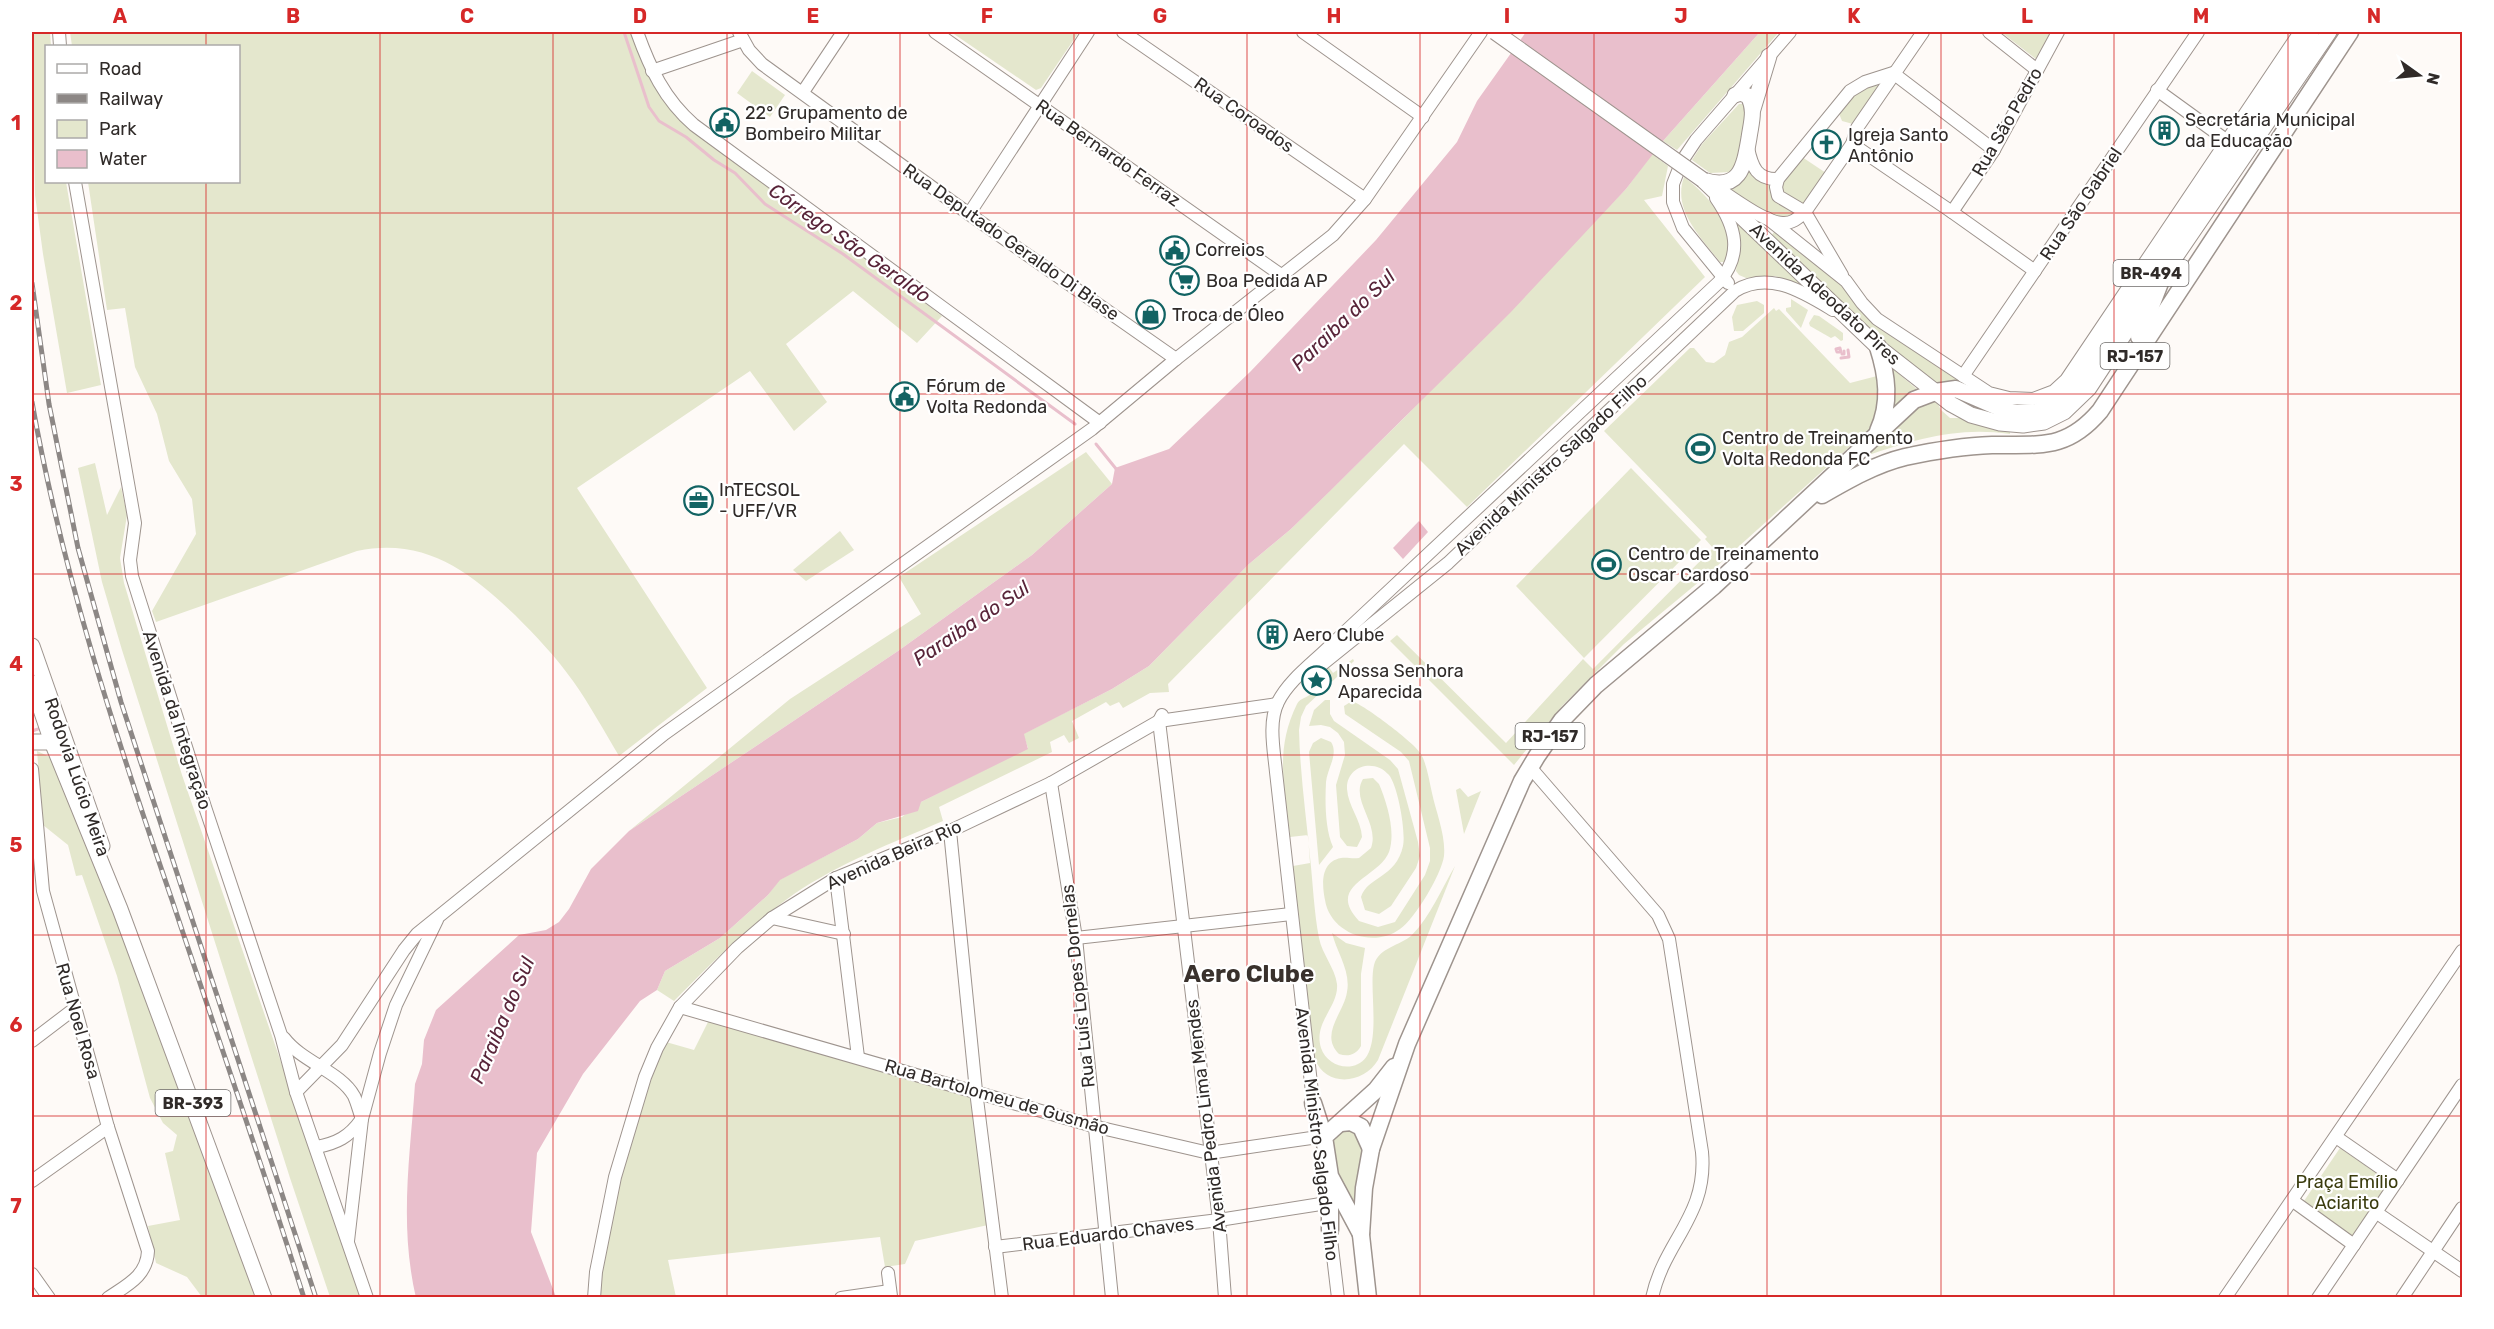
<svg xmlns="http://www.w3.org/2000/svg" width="2494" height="1329" font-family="Rubik,sans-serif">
  <rect width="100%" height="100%" fill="#fefaf7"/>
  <g fill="#e4e7cd">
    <polygon points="32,32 50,32 51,46 46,46 46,182 66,182 101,385 67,393 43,254 35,195"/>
    <path d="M70,32H632L652,83L676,117L942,316L917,343L853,291L786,344L827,402L794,431L750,371L577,488L707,688L619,756C604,731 590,705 573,681C556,657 536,636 515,615C469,571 424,537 357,551L156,622L152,611L196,534L192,499L169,461L157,414L135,367L125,308L107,310L88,182H238V46H72Z"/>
    <polygon points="951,32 1079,32 1041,88 1036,90"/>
    <polygon points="1760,32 1779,32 1677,150 1663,141"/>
    <polygon points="2001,32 2052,32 2036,59"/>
    <polygon points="752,71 785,95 770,117 737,93"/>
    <polygon points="1887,77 1853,124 1842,121 1838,111 1850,94"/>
    <polygon points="1739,104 1744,104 1747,110 1739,161 1731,172 1710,173 1692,160 1703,143"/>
    <path d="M1652,154L1668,166L1662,196L1644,200L1705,277L1467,507L1404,444L1168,684L1169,692L1150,693L1123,708L1119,702L1110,706L1106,702L1072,721L1079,738L1069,743L1064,735L1050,742L1052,752L939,807L943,821C892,843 840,863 794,894C750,925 712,962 674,1001L657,990L665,971L720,938L768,895L779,880L858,839L877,823L902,817L921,802L1028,748L1023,734L1112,689L1149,666L1249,564L1291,529L1403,419L1626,189Z"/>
    <polygon points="1799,155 1829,175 1806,207 1778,189"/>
    <path d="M1750,167L1759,181L1774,183L1796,213C1774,227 1744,199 1725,188Z"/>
    <path d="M1684,177C1707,194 1740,230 1726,262H1720C1701,237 1672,210 1684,177Z"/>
    <polygon points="1733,217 1808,288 1775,276 1746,278 1739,275 1736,271 1738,253"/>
    <polygon points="1775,231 1838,279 1855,304 1867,317 2010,403 2028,405 2073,382 2028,410 1949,382 1930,386 1770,237"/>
    <polygon points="1791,299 1808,310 1801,328 1786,311 1786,308 1791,307"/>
    <polygon points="1757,301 1764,305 1764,313 1743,331 1734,331 1732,317 1737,305"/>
    <polygon points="1774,308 1776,311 1779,309 1850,383 1877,376 1879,405 1872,425 1868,430 1706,576 1624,644 1562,706 1514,765 1390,641 1397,635 1506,743 1583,659 1593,669 1713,548 1705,539 1707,537 1604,431 1690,348 1694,348 1706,362 1714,363 1725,355 1729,342 1742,337"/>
    <polygon points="1814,315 1819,316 1843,333 1843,340 1841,341 1835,336 1831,338 1810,326 1809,323"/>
    <polygon points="1886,363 1918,390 1887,417"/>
    <path d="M1936,400L1941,410L1950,418H1964L2010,430V434C1957,426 1915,440 1865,456L1922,402Z"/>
    <polygon points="1086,452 1112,484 1032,555 990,585 898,651 629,831 790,699 921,614 899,577"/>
    <polygon points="95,463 107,515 121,487 127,515 120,558 124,583 182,775 362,1297 330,1297 290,1178 122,650 102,582 78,468"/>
    <polygon points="1631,468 1701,540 1584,658 1516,586"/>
    <polygon points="840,531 854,550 806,581 793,570"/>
    <path d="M1353,659L1354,661L1306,706L1301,717L1299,730C1300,773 1306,815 1310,857C1313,884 1314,912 1319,938C1322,954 1335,968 1337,984C1339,1007 1313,1022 1321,1048C1326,1063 1344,1071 1358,1064C1384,1052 1368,990 1374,965C1379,947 1400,946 1412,935C1430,917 1442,888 1455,866L1378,1060C1364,1084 1326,1088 1315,1059L1293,866L1310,863L1308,835L1290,837C1285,787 1274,751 1297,704C1300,699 1303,699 1308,696C1318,690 1326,678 1328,666L1333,673Z"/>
    <path d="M1325,700H1330V714L1334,721L1390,760L1398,769L1418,842L1420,856L1416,868L1391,906L1379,914L1365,910L1361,897C1367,877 1396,878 1403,846C1406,832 1398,786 1389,775C1375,758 1346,765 1347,789C1348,806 1361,820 1362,837L1357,847L1347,846L1340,837L1336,785L1345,755L1344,742L1338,733L1330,727L1321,725L1309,726L1314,710Z"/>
    <path d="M1352,701C1364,705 1415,743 1421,754C1427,765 1429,780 1432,793C1436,812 1446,836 1444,856C1442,873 1415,919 1400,929C1373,949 1330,933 1325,900C1322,885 1320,862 1341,858C1347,857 1352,859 1359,858L1371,848C1380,824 1350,800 1363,779L1373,778L1379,784C1387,803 1396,832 1389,852C1379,878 1325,885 1359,921L1378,927L1395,922L1425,875L1430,861V848L1409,761L1401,752L1345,714L1344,706Z"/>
    <path d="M1321,738L1331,742C1339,754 1327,769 1326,782C1325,802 1325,829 1333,847L1319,865L1309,752L1313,743Z"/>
    <polygon points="37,751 52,758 109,899 257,1297 202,1297 187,1277 156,1263 148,1226 180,1220 165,1153 173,1151 177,1135 163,1123 150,1098 117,976 82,875 76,876 68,845 43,825"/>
    <polygon points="1460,788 1468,797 1481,791 1464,834 1456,790"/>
    <path d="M1332,933L1346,943L1365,948L1361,974V1046C1356,1055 1348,1057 1339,1054C1319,1034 1344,1013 1347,992C1351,971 1337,953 1332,933Z"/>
    <path d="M709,1020L973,1097L988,1225L915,1241L905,1264L885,1267L880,1237L668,1260L676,1297L597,1298C613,1211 629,1123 666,1042L694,1050Z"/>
    <polygon points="1354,1128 1362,1148 1354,1211 1339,1186 1332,1143 1338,1130"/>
    <polygon points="2340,1148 2391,1183 2353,1237 2302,1204"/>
  </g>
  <g fill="#e9bfcc">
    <path d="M1526,32H1760L1663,141L1626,189L1510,313L1329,492L1291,529L1249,564L1149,666L1112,689L1024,734L1028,749L921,802L918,811L877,823L858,839L780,880L768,895L720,938L665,971L657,990L640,1001L583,1074L537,1153L531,1232L556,1297L416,1298C399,1224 410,1158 415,1084L422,1064L424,1040L436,1010L519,935L546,930L559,922L569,909L591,869L629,831L898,651L990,585L1032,555L1112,484L1115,468L1169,449L1250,372L1376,240L1457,142L1477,101Z"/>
    <polygon points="1419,521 1428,532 1403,559 1393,548"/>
  </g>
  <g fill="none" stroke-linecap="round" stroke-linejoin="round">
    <g stroke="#e9bfcc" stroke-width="3">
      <polyline points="624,32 649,107 659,121 686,137 714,160 735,173 765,204 843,254 1075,424"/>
      <polygon points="1840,348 1841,352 1837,352 1836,349"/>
      <polyline points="1842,354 1844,354 1844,351"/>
      <polyline points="1841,358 1849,357 1848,350"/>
      <polyline points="1096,444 1117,470"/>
      <polyline points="32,731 38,729"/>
    </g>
    <defs>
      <g id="minor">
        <polyline points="59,32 60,46"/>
        <path d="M637,32C650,68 664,99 694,125L1100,423"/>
        <polyline points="739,32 749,50 762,64 969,214 1176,359"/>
        <polyline points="935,32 1281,275"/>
        <polyline points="1123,32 1365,199"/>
        <polyline points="1303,32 1423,117"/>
        <polyline points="1989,32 2037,70"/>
        <polyline points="652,71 743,40"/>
        <polyline points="2157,90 2226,140"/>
        <polyline points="803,92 843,32"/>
        <polyline points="1852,144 1952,212 2035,271"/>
        <path d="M1748,148C1752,167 1757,180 1778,179"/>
        <polyline points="75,182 135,523 130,560 132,576 205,807 281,1035 296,1092 367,1298"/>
        <path d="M1720,190C1735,199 1767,224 1784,223C1793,223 1798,218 1805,212L1852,144L1857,128L1923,32"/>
        <polyline points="1952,212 1994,150 2058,32"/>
        <polyline points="969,214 1088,32"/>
        <polyline points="1767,218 1846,281 1862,303 1877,319 1989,393 2009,398 2033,399 2054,391 2066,380 2300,32"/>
        <polyline points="1842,275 1805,212 1778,196 1776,187 1778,179 1850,91 1865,82 1893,73 1994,150"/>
        <polyline points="1728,283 1683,228 1673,202 1673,184 1682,161 1696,140 1790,32"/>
        <polyline points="1963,376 2198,32"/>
        <path d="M1320,666L1448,563L1735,291C1769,270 1803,292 1833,310"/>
        <polyline points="1162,715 1159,721 1219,1220 1225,1298"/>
        <path d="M1530,767L1658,915L1669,939L1702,1152C1708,1216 1664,1241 1652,1298"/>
        <path d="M32,769L43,891L108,1127L148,1251C147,1276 127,1285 108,1298"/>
        <polyline points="1051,783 1076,938 1112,1298"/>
        <polyline points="950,831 976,1091 1002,1298"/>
        <polyline points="836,878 858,1057"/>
        <polyline points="772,918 844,934"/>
        <polyline points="1076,938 1291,914"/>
        <polyline points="680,1007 1093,1126 1209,1153 1318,1137"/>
        <path d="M284,1038C302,1062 341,1072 354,1096C357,1102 359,1111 362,1119"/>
        <polyline points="32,1041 74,1009"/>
        <polyline points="296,1092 342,1045 404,950 417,934 664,734 1092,429 1176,359 1333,235 1365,199 1481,32"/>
        <path d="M1314,1110L1276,772C1274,751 1268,722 1278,702C1289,680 1313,663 1330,646L1719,282C1743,254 1736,227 1716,198"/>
        <polyline points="2336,1137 2398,1180"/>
        <path d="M317,1147C337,1143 349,1137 361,1120"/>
        <polyline points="32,1181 108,1127"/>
        <polyline points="2293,1201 2354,1245"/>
        <polyline points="2377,1213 2462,1271"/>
        <polyline points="1329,1222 1338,1298"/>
        <polyline points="348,1241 362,1119 380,1053 396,1005 437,920"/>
        <polyline points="995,1247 1219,1220 1327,1203"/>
        <polyline points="888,1273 891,1296"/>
        <polyline points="32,1274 49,1298"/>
        <polyline points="594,1298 596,1272 615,1177 645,1077 657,1048 680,1007 737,948 772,918 836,878 950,831 1051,783 1159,721 1277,704"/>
        <polyline points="841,1298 890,1291"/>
        <polyline points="2225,1298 2462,951"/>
        <polyline points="2318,1298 2462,1085"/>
        <polyline points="2402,1298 2462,1208"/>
      </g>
      <g id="major">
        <polyline points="1753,109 1769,56"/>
        <polyline points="1703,180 1878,347 1951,404 1971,415 2000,423 2023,425 2044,422 2064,412 2089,388 2163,275 2329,32"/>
        <path d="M1703,180C1740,192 1744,167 1749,138C1751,123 1756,110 1748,96L1741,93L1735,95"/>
        <polyline points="32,646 102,846"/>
        <polyline points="32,683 52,742 120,909 264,1298"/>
        <polyline points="32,742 52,742"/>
      </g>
      <g id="highway">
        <polyline points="2139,337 2163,275"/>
        <path d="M1878,431C1891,403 1887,375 1878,347"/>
        <path d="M1822,495C1848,480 1876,464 1905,457C1933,451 1963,446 1992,445C2039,444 2066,451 2100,411L2350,32"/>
        <polyline points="1313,1103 1324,1137"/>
        <polyline points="1341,1123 1351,1122 1361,1127 1371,1149"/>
        <polyline points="1330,1180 1330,1230"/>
        <polyline points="1361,1234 1330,1176 1324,1137 1376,1090 1394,1067"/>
        <polyline points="1368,1298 1361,1235 1364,1188 1371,1149 1407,1044 1522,781 1537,756 1562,720 1596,685 1714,586 1914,400 1935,392 1956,389 2007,411 2017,413 2037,412 2063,398 2089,366 2311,32"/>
      </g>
    </defs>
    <use href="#minor" stroke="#9e948e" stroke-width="14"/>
    <use href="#major" stroke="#9e948e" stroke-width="17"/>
    <use href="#highway" stroke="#9e948e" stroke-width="19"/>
    <use href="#minor" stroke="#fff" stroke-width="12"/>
    <use href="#major" stroke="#fff" stroke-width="15"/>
    <use href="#highway" stroke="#fff" stroke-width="16"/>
    <defs>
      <g id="rail">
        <polyline points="32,283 49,404 78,548 121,702 316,1298"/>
        <path d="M32,402C62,572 116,737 172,900C216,1032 262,1164 304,1298"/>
      </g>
    </defs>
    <use href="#rail" stroke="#8c8785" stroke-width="5"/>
    <use href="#rail" stroke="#fff" stroke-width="3" stroke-dasharray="9" stroke-linecap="butt"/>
    <defs>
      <polyline id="major-bridge" points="1495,32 1703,180"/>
    </defs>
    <use href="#major-bridge" stroke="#9e948e" stroke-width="17" stroke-linecap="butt"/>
    <use href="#major-bridge" stroke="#fff" stroke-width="15"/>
  </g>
  <path fill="none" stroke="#d62828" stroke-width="1.5" stroke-opacity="0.55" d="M206,32V46M380,32V1298M553,32V1298M727,32V1298M900,32V1298M1074,32V1298M1247,32V1298M1420,32V1298M1594,32V1298M1767,32V1298M1941,32V1298M2114,32V1298M2288,32V1298M206,182V1298M32,213H2462M32,394H2462M32,574H2462M32,755H2462M32,935H2462M32,1116H2462"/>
  <defs>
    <symbol id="civic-ring" viewBox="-11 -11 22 22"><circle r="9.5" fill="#fff" stroke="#126363" stroke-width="1.5"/><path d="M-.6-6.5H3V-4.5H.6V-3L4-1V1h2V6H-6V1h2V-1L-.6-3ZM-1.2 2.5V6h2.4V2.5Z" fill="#126363"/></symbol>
    <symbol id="building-ring" viewBox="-11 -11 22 22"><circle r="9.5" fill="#fff" stroke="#126363" stroke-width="1.5"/><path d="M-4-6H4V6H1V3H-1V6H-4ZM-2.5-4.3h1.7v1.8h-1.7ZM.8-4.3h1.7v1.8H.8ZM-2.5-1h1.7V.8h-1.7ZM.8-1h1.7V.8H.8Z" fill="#126363"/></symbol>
    <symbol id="church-ring" viewBox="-11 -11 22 22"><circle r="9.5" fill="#fff" stroke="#126363" stroke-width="1.5"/><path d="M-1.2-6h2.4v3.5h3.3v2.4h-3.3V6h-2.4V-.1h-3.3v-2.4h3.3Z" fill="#126363"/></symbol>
    <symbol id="supermarket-ring" viewBox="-11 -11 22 22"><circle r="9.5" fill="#fff" stroke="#126363" stroke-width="1.5"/><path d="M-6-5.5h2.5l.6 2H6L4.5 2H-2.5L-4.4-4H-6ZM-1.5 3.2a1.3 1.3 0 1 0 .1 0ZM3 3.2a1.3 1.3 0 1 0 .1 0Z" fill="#126363"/></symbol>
    <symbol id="shop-ring" viewBox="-11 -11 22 22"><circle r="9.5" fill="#fff" stroke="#126363" stroke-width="1.5"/><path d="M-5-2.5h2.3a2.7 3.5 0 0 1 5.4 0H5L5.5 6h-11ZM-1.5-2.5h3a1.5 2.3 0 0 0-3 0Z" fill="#126363"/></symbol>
    <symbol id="stadium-ring" viewBox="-11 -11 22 22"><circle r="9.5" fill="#fff" stroke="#126363" stroke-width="1.5"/><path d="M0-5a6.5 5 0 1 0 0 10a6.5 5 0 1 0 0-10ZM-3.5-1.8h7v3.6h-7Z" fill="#126363"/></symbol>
    <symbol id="office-ring" viewBox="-11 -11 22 22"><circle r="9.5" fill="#fff" stroke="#126363" stroke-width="1.5"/><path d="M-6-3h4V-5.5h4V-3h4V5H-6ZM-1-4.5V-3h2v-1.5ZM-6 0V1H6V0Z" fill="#126363"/></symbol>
    <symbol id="sight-ring" viewBox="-11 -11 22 22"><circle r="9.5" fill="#fff" stroke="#126363" stroke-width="1.5"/><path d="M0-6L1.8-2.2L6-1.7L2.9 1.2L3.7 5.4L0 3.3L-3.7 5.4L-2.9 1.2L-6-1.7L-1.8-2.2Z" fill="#126363"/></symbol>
  </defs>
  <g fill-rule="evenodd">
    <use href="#civic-ring" x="708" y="106" width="33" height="33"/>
    <use href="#building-ring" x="2148" y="114" width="33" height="33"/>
    <use href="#church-ring" x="1810" y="128" width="33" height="33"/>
    <use href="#civic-ring" x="1158" y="234" width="33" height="33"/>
    <use href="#supermarket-ring" x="1168" y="264" width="33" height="33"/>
    <use href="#shop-ring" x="1134" y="298" width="33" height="33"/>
    <use href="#civic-ring" x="888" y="380" width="33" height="33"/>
    <use href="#stadium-ring" x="1684" y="432" width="33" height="33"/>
    <use href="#office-ring" x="682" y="484" width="33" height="33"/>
    <use href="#stadium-ring" x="1590" y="548" width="33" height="33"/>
    <use href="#building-ring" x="1256" y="618" width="33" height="33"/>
    <use href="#sight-ring" x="1300" y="664" width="33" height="33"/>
  </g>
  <g text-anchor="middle" stroke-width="4.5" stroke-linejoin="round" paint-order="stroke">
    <g fill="#fff" stroke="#6e6b69" stroke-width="1.5">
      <rect x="2113.5" y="260" width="75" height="26" rx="4.5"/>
      <rect x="2100.5" y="343" width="69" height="26" rx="4.5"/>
      <rect x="1515.5" y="723" width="69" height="26" rx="4.5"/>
      <rect x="155.5" y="1090" width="75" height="26" rx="4.5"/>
    </g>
    <g font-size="16" font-weight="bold" fill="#302b29">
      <text x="2151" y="279">BR-494</text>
      <text x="2135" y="362">RJ-157</text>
      <text x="1550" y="742">RJ-157</text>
      <text x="193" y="1109">BR-393</text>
    </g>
    <g font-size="18" fill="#302b29" stroke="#fff" text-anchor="start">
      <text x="745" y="119">22° Grupamento de<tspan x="745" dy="21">Bombeiro Militar</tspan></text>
      <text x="2185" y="126">Secretária Municipal<tspan x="2185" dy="21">da Educação</tspan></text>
      <text x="1848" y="141">Igreja Santo<tspan x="1848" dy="21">Antônio</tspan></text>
      <text x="1195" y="256">Correios</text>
      <text x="1206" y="287">Boa Pedida AP</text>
      <text x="1172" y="321">Troca de Óleo</text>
      <text x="926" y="392">Fórum de<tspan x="926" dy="21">Volta Redonda</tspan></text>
      <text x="1722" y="444">Centro de Treinamento<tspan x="1722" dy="21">Volta Redonda FC</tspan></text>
      <text x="719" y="496">InTECSOL<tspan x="719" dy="21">- UFF/VR</tspan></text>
      <text x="1628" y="560">Centro de Treinamento<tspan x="1628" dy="21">Oscar Cardoso</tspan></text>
      <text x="1293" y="641">Aero Clube</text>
      <text x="1338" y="677">Nossa Senhora<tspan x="1338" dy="21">Aparecida</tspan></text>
    </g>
    <g font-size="18" fill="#302b29" stroke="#fff">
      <text transform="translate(1244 115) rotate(35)" y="6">Rua Coroados</text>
      <text transform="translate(2007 122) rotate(-60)" y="6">Rua São Pedro</text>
      <text transform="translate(1108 153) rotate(35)" y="6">Rua Bernardo Ferraz</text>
      <text transform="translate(2081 204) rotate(-56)" y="6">Rua São Gabriel</text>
      <text transform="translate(1011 242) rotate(35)" y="6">Rua Deputado Geraldo Di Biase</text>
      <text transform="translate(1825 294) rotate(43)" y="6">Avenida Adeodato Pires</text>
      <text transform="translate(1551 465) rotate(-43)" y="6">Avenida Ministro Salgado Filho</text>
      <text transform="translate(177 720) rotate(72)" y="6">Avenida da Integração</text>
      <text transform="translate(77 777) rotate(71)" y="6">Rodovia Lúcio Meira</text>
      <text transform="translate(894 855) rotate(-24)" y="6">Avenida Beira Rio</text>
      <text transform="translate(1078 986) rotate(-96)" y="6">Rua Luís Lopes Dornelas</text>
      <text transform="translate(78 1021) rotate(74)" y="6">Rua Noel Rosa</text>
      <text transform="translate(997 1097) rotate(16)" y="6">Rua Bartolomeu de Gusmão</text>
      <text transform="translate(1206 1116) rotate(-97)" y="6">Avenida Pedro Lima Mendes</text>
      <text transform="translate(1317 1134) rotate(83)" y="6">Avenida Ministro Salgado Filho</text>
      <text transform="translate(1108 1234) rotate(-7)" y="6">Rua Eduardo Chaves</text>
    </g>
    <g font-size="18" fill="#3b3c0e" stroke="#fff">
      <text x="2347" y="1188">Praça Emílio<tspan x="2347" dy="21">Aciarito</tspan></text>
    </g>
    <g font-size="20" font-style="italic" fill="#582439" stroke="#fff">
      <text transform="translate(850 243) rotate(35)" y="7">Córrego São Geraldo</text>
      <text transform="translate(1343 320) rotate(-44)" y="7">Paraiba do Sul</text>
      <text transform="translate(971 623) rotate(-34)" y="7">Paraiba do Sul</text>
      <text transform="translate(502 1020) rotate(-67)" y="7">Paraiba do Sul</text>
    </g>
    <g font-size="24" font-weight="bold" fill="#39312c" stroke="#fff">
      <text x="1249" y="982">Aero Clube</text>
    </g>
  </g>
  <rect width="2494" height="1329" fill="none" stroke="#ffffff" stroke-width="66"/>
  <rect x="45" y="45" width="195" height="138" fill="#ffffff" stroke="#acaaa9" stroke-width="1.5"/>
  <rect x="57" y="64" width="30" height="9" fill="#ffffff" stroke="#acaaa9" stroke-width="1.5"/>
  <text x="99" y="75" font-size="18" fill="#302b29">Road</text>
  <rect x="57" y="94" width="30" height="9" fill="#8c8785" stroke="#acaaa9" stroke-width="1.5"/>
  <text x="99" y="105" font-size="18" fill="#302b29">Railway</text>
  <rect x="57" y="120" width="30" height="18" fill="#e4e7cd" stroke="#acaaa9" stroke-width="1.5"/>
  <text x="99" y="135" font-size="18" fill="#302b29">Park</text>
  <rect x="57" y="150" width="30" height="18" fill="#e9bfcc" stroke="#acaaa9" stroke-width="1.5"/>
  <text x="99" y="165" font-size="18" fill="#302b29">Water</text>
  <g transform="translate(2419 75) rotate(105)" stroke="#ffffff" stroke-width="4.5" paint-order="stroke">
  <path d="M0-4.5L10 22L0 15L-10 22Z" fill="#302b29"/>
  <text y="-9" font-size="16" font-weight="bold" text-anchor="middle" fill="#302b29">N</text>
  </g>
  <rect x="33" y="33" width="2428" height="1263" fill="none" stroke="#d62828" stroke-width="2"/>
  <g font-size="20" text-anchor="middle" font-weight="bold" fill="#d62828">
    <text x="120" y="23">A</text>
    <text x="293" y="23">B</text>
    <text x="467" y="23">C</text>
    <text x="640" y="23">D</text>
    <text x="813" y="23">E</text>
    <text x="987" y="23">F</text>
    <text x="1160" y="23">G</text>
    <text x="1334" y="23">H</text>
    <text x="1507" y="23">I</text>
    <text x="1681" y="23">J</text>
    <text x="1854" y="23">K</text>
    <text x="2027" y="23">L</text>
    <text x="2201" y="23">M</text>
    <text x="2374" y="23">N</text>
    <text x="16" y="130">1</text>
    <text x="16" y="310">2</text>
    <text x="16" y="491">3</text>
    <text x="16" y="671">4</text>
    <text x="16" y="852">5</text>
    <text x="16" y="1032">6</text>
    <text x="16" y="1213">7</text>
  </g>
</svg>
